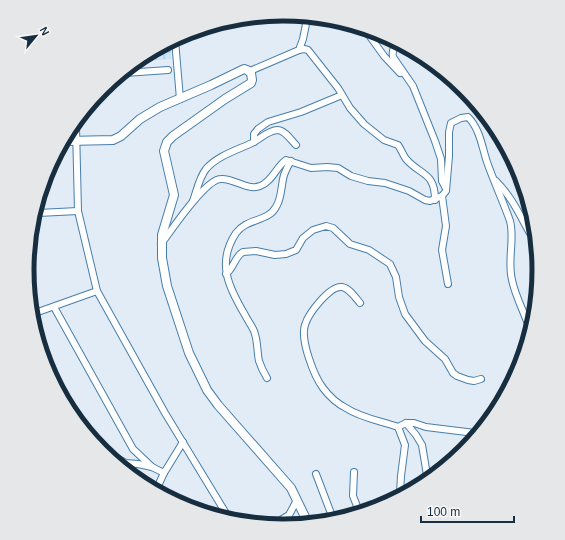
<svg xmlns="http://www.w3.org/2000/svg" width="565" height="540" font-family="Helvetica,sans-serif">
  <defs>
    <pattern id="industrial-grid" width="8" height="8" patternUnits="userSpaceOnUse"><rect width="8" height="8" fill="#cce5fa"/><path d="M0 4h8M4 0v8" fill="none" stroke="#aec5d8"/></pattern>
  </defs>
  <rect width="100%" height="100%" fill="#e1ecf6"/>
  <polygon fill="url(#industrial-grid)" points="171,43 171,59 145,60"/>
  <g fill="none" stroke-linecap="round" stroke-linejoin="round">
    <defs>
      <g id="minor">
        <polyline points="366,31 384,56 400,73"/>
        <polyline points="175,40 180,99"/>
        <polyline points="175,40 190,35 198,31"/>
        <path d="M397,45C393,48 392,52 393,57L413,86L435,141L441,159L442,181L445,187"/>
        <path d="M299,50L304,49L308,50L338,88L350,108L364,124L384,140L398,145C401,149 403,155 406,159C421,176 435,172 435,200"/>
        <polyline points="250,71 299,50 303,39 307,19"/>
        <polyline points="125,73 168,70"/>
        <polyline points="76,127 78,211 97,291 165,413 227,515"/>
        <polyline points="254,142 254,134 258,129 268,122 301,112 342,95"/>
        <path d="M496,181C512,197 520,216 531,235"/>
        <polyline points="442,196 446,226 442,250 448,284"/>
        <path d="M193,201C197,190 199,178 206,169C217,156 237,150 252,143C260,139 267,131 277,130C285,130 291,140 296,145"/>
        <polyline points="38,213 78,211"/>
        <path d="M161,244C171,231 205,179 221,179C234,178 247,191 260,186C272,182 276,167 286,160L311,168L327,167L338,168L351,176L368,181L385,183L409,191L425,200L430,201L442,196L446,191L449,156V132L451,123L461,118L468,117C480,129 482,147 487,162C494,182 503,201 510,221C515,239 507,260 512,280C515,295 523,310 528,324"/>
        <path d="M226,274C234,268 235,256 243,252L256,251L275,255L286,254L296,250L303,238L313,230L326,226L333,228L350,244L369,250L390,264L396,277L399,297L405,314L425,341L445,359L453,373L457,376L468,380L474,381L481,379"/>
        <path d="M360,303C355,297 349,288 342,287C330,285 308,314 305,325C300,340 314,376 323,388C329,396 338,404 346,408C361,418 381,421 398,427L406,423H414L426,427L475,433"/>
        <polyline points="54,307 133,449 152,467"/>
        <polyline points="35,313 97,291"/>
        <path d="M267,378C264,373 261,367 259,361C257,352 258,341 254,331C252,326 248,321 245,315C229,288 216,263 236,233C247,218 268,222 276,207C282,198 281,185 284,175C286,170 288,165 291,161"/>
        <polyline points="406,423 416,435 422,445 427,475"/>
        <polyline points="398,427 405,445 401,476 400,493"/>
        <polyline points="98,446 111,455 126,463 138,464 152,467 164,473"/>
        <polyline points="354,472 353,496 359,511"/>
        <polyline points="316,474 332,516"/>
        <polyline points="157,488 164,473 183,442"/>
        <polyline points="274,524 289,515 297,500"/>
      </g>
      <polyline id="secondary" points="67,141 113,140 121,136 140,119 160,107 211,85 244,69 247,70 251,73 252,80 251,83 225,99 173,136 167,142 164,151 174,195 162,235 162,258 167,286 189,353 207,390 218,405 291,488 307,521"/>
    </defs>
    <use href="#minor" stroke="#477eaa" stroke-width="8"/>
    <use href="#secondary" stroke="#477eaa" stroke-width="10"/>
    <use href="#minor" stroke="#fff" stroke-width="6"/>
    <use href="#secondary" stroke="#fff" stroke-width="8"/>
  </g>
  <path d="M0 0H565V540H0ZM34 270a249 249 0 1 1 498 0a249 249 0 1 1-498 0Z" fill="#e5e7e8" fill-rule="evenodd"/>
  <path fill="none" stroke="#172e41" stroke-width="5" d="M34 270a249 249 0 1 1 498 0a249 249 0 1 1-498 0Z"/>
  <g transform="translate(36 36) rotate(61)" stroke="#f7f7f7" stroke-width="3" paint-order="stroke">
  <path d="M0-3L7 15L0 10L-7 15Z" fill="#172e41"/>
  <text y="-6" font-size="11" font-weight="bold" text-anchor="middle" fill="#172e41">N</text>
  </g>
  <path d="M421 516v6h93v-6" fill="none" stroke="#172e41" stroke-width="2"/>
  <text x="427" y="516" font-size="12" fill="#172e41" stroke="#f7f7f7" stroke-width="3" paint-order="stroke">100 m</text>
</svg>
